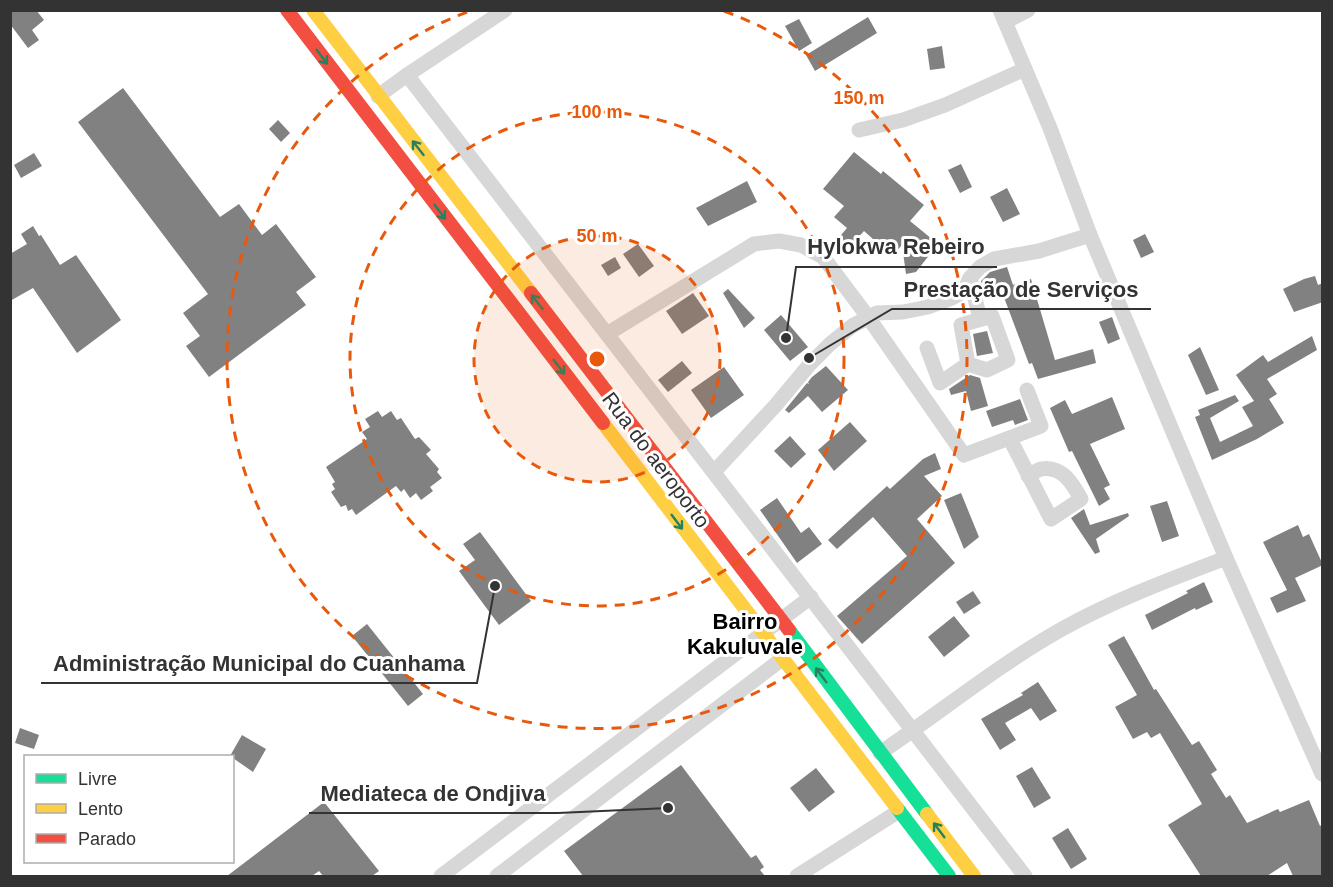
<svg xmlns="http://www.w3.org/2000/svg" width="1333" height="887" font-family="Helvetica,sans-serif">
  <rect width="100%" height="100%" fill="#fff"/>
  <g fill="#818181">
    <polygon points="10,10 36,10 44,20 32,30 39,40 28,48 10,24"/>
    <polygon points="868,17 877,33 815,71 806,55"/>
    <polygon points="799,19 812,43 799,51 785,26"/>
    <polygon points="942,46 945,68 930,70 927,49"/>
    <polygon points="123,88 220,217 239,204 262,235 276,224 316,277 296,292 306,305 209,377 186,346 200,336 183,313 208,294 78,122"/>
    <polygon points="278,120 290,133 281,142 269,129"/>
    <polygon points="854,152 881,174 883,171 924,205 910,221 938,244 916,272 906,274 902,245 892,256 864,231 841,257 830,248 847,228 834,217 844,206 823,189"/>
    <polygon points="34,153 42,166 21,178 14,165"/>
    <polygon points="961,164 972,187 960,193 948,170"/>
    <polygon points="747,181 757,202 708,226 696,208"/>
    <polygon points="1007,188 1020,214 1003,222 990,197"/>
    <polygon points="33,226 39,236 41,235 60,265 76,255 121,320 77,353 33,288 10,301 10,254 27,244 21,234"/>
    <polygon points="1145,234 1154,252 1141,258 1133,240"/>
    <polygon points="638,244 654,266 639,277 623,254"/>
    <polygon points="615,257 621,268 608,276 601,265"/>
    <polygon points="1007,267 1013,285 1031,279 1055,360 1093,349 1096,363 1038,379 1032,363 1029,364 1002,292 984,293 981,281 990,272"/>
    <polygon points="1315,276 1318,285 1323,283 1323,302 1294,312 1283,289 1304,279"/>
    <polygon points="728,289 755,318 744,328 723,293"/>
    <polygon points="693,293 709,316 682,334 666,311"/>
    <polygon points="781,315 808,347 790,361 764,330"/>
    <polygon points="1112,317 1120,339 1108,344 1099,322"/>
    <polygon points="987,331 993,353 977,356 973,334"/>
    <polygon points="1312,336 1317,350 1267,379 1277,394 1269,399 1284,423 1257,439 1212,460 1195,417 1200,415 1198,410 1235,395 1239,401 1210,418 1220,442 1253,426 1242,407 1254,401 1236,375 1263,355 1268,362"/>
    <polygon points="1200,347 1219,390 1206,395 1188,355"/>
    <polygon points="682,361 692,373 668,392 658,380"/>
    <polygon points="826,366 848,390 822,412 808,396 789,413 785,410 807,383 809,384 808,382 812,377"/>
    <polygon points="724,367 744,395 711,418 691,390"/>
    <polygon points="970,375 980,378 988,406 971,411 966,391 951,395 949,389"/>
    <polygon points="1112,397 1125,429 1090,444 1110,485 1104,488 1110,499 1099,506 1072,451 1069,452 1050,408 1065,400 1072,414"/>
    <polygon points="1020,399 1028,420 1015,425 1013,420 992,427 986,411"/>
    <polygon points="378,411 382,417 391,411 397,420 401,418 415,439 419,437 431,450 426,454 439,469 437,472 442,478 430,487 433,491 421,500 416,493 410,498 404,489 401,492 396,486 356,515 352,509 348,511 346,505 341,507 331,492 335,489 332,484 335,482 326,467 367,439 362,432 370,427 365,419"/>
    <polygon points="850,422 867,441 834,471 818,450"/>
    <polygon points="790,436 806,454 791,468 774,451"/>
    <polygon points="935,453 941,469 924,476 942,496 917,519 955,563 862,644 837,616 907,556 873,517 837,549 828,540 887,486 890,489 923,459"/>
    <polygon points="961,493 979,537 964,549 944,500"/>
    <polygon points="777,498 801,533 809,527 822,544 797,563 760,510"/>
    <polygon points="1167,501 1179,536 1162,542 1150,506"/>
    <polygon points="1084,509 1090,525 1128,513 1129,516 1096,539 1100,552 1095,554 1071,518"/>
    <polygon points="1298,525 1303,537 1309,534 1323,565 1295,578 1306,601 1277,613 1270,598 1287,590 1263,542"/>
    <polygon points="480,532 531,601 499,625 459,571 475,560 463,544"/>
    <polygon points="1204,582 1213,602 1196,610 1195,608 1152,630 1145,615 1188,593 1186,591"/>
    <polygon points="973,591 981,603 964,614 956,602"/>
    <polygon points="954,616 970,636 944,657 928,637"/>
    <polygon points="367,624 423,694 408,706 352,636"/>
    <polygon points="1124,636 1154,690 1156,689 1192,745 1199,741 1217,770 1211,774 1226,798 1230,795 1247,823 1278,809 1280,812 1309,800 1320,826 1323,824 1323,876 1293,876 1287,863 1267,876 1201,876 1168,825 1202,804 1160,733 1151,738 1147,732 1133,739 1115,707 1137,695 1108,645"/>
    <polygon points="1038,682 1057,711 1040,721 1031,708 1005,723 1016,740 1000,750 981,719 1023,695 1021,693"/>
    <polygon points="20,728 39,735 34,749 15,743"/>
    <polygon points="242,735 266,749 253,772 230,756"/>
    <polygon points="681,765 751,858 756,855 764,867 760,870 765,876 583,876 564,851"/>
    <polygon points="1032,767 1051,798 1034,808 1016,776"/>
    <polygon points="816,768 835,792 809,812 790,788"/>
    <polygon points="324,802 379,871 372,876 323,876 319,871 312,876 227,876"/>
    <polygon points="1068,828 1087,859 1071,869 1052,838"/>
  </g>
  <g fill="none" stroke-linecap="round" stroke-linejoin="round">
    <g stroke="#d7d7d7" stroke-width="15">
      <polyline points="1000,10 1050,128 1090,235 1226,558 1322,774"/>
      <polyline points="1005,22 1028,10"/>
      <polyline points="407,75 1025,876"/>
      <polyline points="378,96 407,75 505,10"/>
      <polyline points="859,130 903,120 945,105 1025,69"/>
      <polyline points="970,278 980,319"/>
      <polygon points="992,316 1008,360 987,370 968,364 961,325"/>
      <polyline points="607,334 754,244 779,241 801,245 823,257 868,317 964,455 1041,426 1027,390"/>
      <polyline points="927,348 940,383 968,364"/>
      <path d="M1010,439L1051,519L1081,499C1073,484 1062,465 1041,469C1037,470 1032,474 1028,476"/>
      <polyline points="714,472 775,406 810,364 830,344 852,326 877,313 903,312 928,307 952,298 964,291 970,278 980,267 994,259 1039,251 1090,235"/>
      <path d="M880,753C941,712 998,665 1062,629C1114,600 1171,579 1226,558"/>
      <polyline points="441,876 811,597"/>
      <polyline points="497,876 782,659"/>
      <polyline points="797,876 899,811"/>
    </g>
    <g stroke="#16e098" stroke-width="14">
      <polyline points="789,630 927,814"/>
      <polyline points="897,808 949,876"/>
    </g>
    <g stroke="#ffcf43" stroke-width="14">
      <polyline points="313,10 531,293"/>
      <polyline points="603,423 897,808"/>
      <polyline points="927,814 974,876"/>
    </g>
    <g stroke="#f24e42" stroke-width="14">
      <polyline points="287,10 603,423"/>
      <polyline points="531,293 789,630"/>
    </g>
  </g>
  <defs><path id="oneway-shaft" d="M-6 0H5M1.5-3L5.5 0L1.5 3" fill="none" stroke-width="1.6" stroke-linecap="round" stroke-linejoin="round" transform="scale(1.5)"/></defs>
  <g stroke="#268160">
    <use href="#oneway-shaft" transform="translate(322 57) rotate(53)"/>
    <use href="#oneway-shaft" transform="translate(418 148) rotate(-128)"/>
    <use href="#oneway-shaft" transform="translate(440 212) rotate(53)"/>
    <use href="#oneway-shaft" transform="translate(537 302) rotate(-128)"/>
    <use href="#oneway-shaft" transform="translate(559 367) rotate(53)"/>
    <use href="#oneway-shaft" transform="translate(677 522) rotate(53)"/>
    <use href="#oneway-shaft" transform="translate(821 675) rotate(-127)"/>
    <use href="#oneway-shaft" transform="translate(939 830) rotate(-127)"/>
  </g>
  <circle cx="597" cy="359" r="123" fill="#e8590c" fill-opacity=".12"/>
  <g fill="none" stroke="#e8590c" stroke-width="3" stroke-dasharray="10 8">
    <circle cx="597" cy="359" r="123"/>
    <circle cx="597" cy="359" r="247"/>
    <path d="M724 11A370 370 0 1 1 470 11"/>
  </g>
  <g text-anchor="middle" stroke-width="6" stroke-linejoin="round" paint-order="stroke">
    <g font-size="21" fill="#333" stroke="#fff">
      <text transform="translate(656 460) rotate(53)" y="7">Rua do aeroporto</text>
    </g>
    <g font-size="22" font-weight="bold" fill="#000" stroke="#fff">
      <text x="745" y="629">Bairro<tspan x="745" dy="25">Kakuluvale</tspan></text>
    </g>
  </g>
  <circle cx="597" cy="359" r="9" fill="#e8590c" stroke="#fff" stroke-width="3"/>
  <g font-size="18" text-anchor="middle" font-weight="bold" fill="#e8590c" stroke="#fff" stroke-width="6" stroke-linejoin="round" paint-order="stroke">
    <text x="859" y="104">150 m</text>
    <text x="597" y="118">100 m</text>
    <text x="597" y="242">50 m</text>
  </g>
  <path fill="none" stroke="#333" stroke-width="2" d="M786 338L796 267H997M809 358L892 309H1151M495 586L477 683H41M668 808L558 813H309"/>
  <g fill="#333" stroke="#fff" stroke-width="2">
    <circle cx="786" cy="338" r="6"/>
    <circle cx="809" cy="358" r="6"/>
    <circle cx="495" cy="586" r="6"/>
    <circle cx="668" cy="808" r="6"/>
  </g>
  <g font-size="22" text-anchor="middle" font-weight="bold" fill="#333" stroke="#fff" stroke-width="6" stroke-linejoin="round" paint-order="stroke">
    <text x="896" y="254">Hylokwa Rebeiro</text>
    <text x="1021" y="297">Prestação de Serviços</text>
    <text x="259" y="671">Administração Municipal do Cuanhama</text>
    <text x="433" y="801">Mediateca de Ondjiva</text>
  </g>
  <rect width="1333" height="887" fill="none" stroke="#333333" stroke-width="24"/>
  <rect x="24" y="755" width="210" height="108" fill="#ffffff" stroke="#adadad" stroke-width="1.5"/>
  <rect x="36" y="774" width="30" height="9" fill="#16e098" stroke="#adadad" stroke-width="1.5"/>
  <text x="78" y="785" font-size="18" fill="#333333">Livre</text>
  <rect x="36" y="804" width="30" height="9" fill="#ffcf43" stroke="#adadad" stroke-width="1.5"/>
  <text x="78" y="815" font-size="18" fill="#333333">Lento</text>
  <rect x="36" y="834" width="30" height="9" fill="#f24e42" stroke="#adadad" stroke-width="1.5"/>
  <text x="78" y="845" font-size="18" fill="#333333">Parado</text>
</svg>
